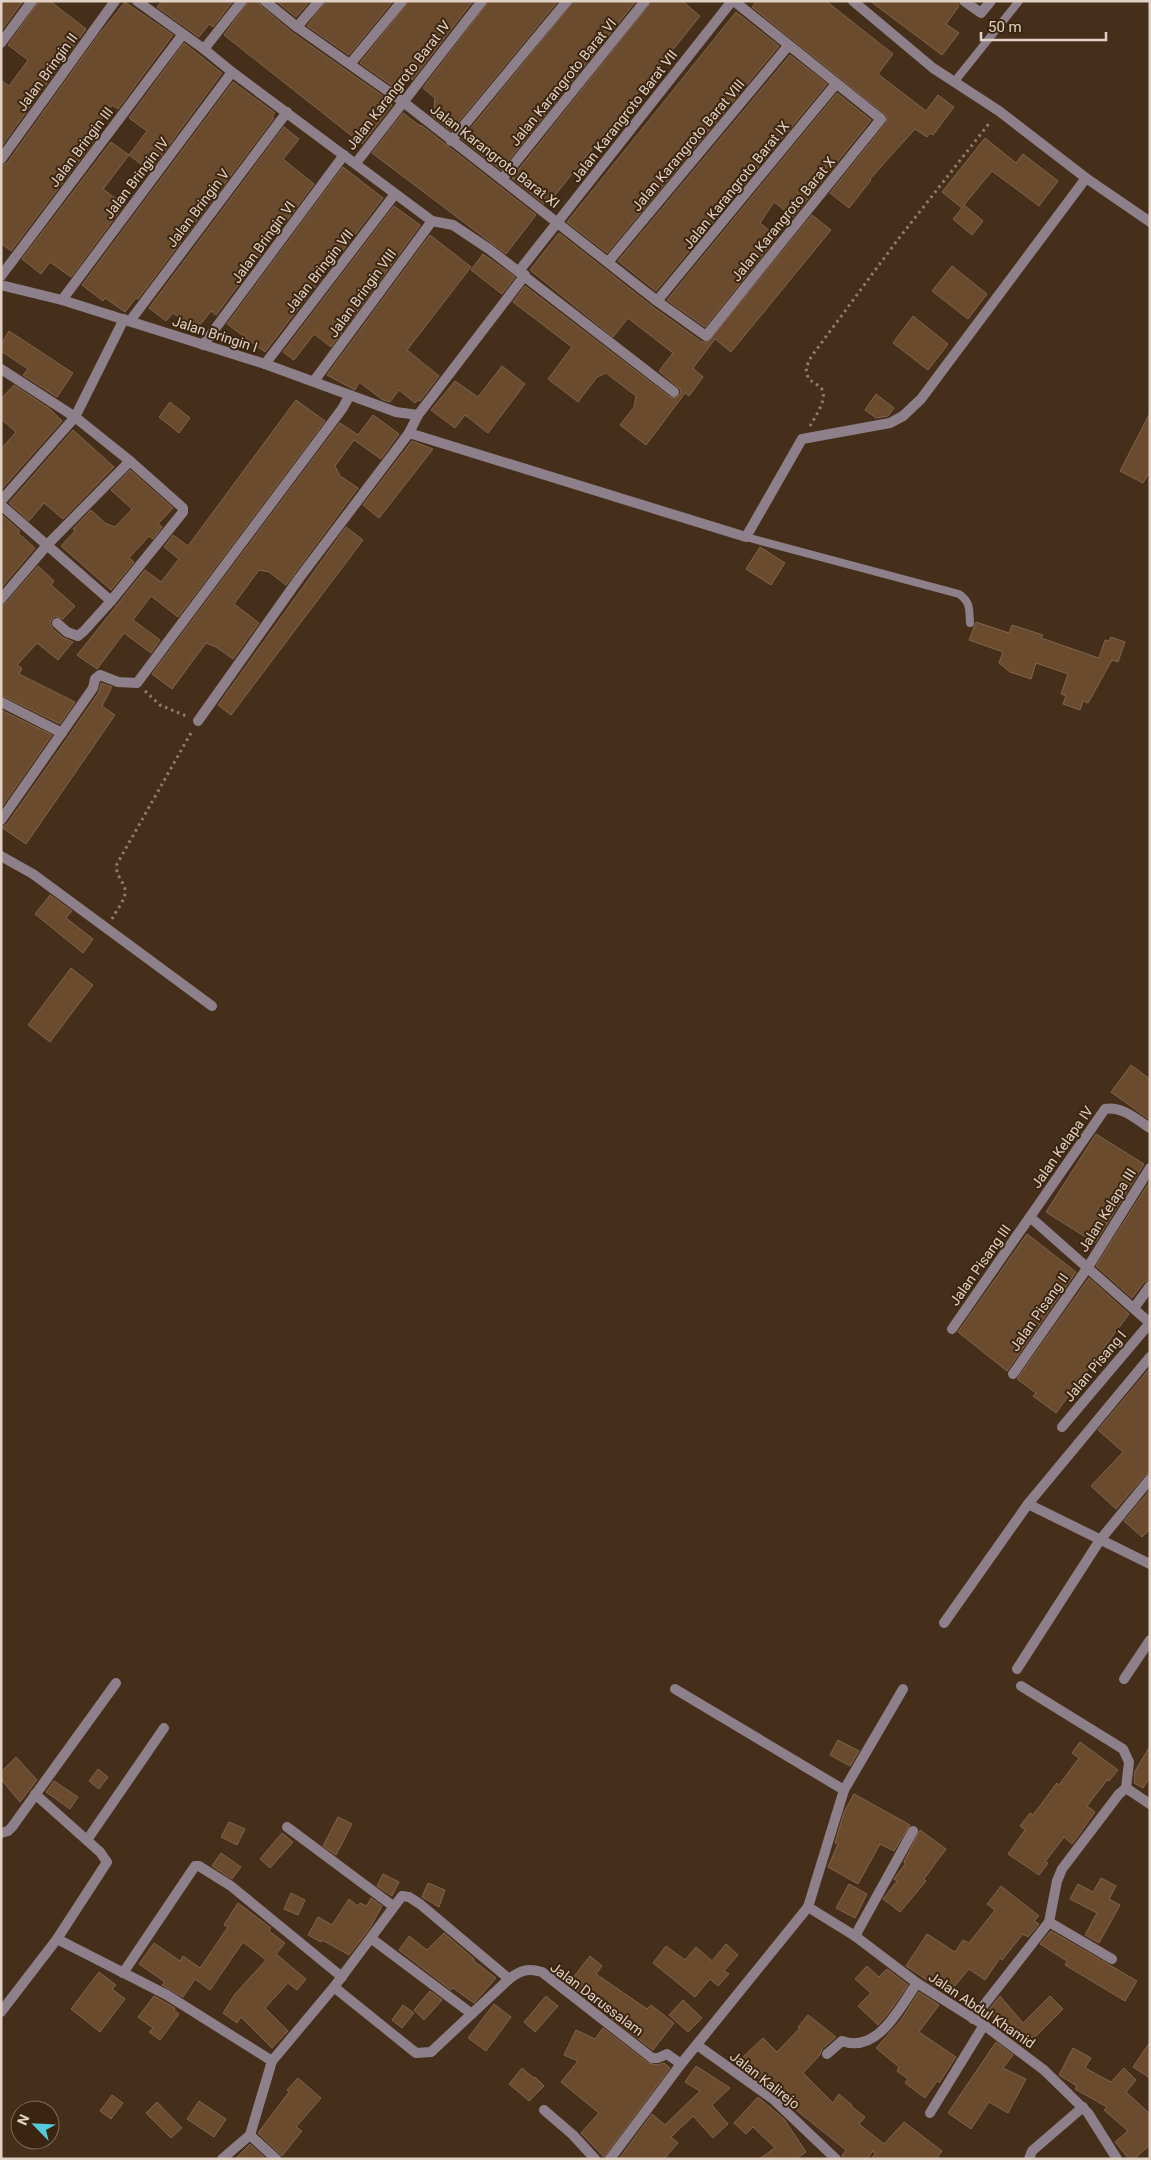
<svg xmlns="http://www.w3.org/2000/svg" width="1151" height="2160" font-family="Roboto,sans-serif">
  <rect width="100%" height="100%" fill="#462f1a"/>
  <g fill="#6b4b2e" stroke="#7f644e">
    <polygon points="1,1 23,1 1,31"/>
    <polygon points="39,1 50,1 86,29 1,147 1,80 9,86 28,60 8,45"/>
    <polygon points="162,1 233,1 213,27 209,24 199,37 157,7"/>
    <polygon points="249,1 258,1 261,6 293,33 390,101 389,102 392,105 362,144 224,35"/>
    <polygon points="276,1 310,1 296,17"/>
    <polygon points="326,1 393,1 349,55 307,26"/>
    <polygon points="409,1 473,1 412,80 409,77 398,90 360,63"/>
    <polygon points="489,1 558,1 451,131 430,114 434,109 435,98 423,88"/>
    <polygon points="574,1 636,1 501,170 462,139"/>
    <polygon points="652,1 682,1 700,16 551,200 548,198 544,204 512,178"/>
    <polygon points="756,1 826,1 893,54 878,74 926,111 938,95 954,107 933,135 930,133 927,137 915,129 870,179 871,180 849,208 830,193 886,123 887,116 752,7"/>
    <polygon points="870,1 957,1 959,6 946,24 959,33 942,55"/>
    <polygon points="125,2 173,35 118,109 112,105 94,129 100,133 11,251 1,243 1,166 7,163 97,37"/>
    <polygon points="736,12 779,46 607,253 567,222"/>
    <polygon points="184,43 222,73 150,171 129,155 147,131 129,118"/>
    <polygon points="790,55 827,84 656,291 618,261"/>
    <polygon points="233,82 275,113 272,117 274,118 138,299 136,298 125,312 105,298 103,301 82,285"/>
    <polygon points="837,93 871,120 793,217 774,202 760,223 777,237 705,327 667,300"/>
    <polygon points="403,113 420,126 421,125 536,215 506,254 372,153"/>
    <polygon points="284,127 299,139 283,159 314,184 216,315 211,311 196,330 173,313 166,321 149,308"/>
    <polygon points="985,138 1016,163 1023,154 1058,181 1039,206 992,171 964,205 983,221 972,235 953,219 962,208 942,192"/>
    <polygon points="111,142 129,155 103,189 124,205 71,277 50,262 41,274 22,259"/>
    <polygon points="343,167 383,198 265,352 227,324"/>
    <polygon points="394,206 420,225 419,227 331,347 314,334 294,360 283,352"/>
    <polygon points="812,215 831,230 731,352 715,339 693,368 703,377 689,396 685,393 646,445 620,425 634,407 636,396 606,373 597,377 578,402 548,379 572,347 513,302 525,286 670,397 676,398 681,393 680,389 659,371 673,353 628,318 613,337 530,270 559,233 653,307 702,342 708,342"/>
    <polygon points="430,235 471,267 407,350 439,376 420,401 418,400 415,403 399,390 390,402 383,400 359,382 355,390 327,375"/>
    <polygon points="483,254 515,277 502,294 471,270"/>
    <polygon points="952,266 987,294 968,319 932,291"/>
    <polygon points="913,316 948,344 928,370 893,343"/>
    <polygon points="9,331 73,373 57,397 23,375 28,369 1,351 1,344"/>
    <polygon points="502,366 525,384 488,433 465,415 455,428 431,410 455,381 478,397"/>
    <polygon points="14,385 50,409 62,421 1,490 1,449 16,432 1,419 1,399"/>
    <polygon points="876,394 894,408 888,416 876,418 865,410"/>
    <polygon points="296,400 325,421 178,617 151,596 133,620 160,640 151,653 124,633 97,669 77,655 145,570 161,582 179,559 164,547 173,535 188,546"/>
    <polygon points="170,402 190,418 179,433 159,417"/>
    <polygon points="1150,413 1150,471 1143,483 1120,471"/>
    <polygon points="373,415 399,434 381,459 354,440 335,466 340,476 358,488 286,585 269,572 259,570 234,604 259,623 233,659 216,647 206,643 172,689 152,674 340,423 358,435"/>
    <polygon points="73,430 114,467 63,519 44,503 29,521 9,503"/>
    <polygon points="412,441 433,449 379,518 363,505"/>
    <polygon points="130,470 173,508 158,524 162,527 153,539 149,536 129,558 134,562 111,590 61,546 75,531 73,529 91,510 105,523 115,527 132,509 111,490"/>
    <polygon points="1,514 20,531 18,533 35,548 1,588"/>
    <polygon points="346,527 363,540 231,715 218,705"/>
    <polygon points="760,547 785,563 771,585 746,569"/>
    <polygon points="38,566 54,581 51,585 75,606 63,619 55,616 50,622 52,628 62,637 73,642 58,660 37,643 17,665 22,668 19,674 75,702 60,724 1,695 1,606 6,603"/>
    <polygon points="976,622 1009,633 1012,625 1043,635 1041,638 1099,658 1105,640 1109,641 1111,637 1125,642 1118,662 1112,660 1088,703 1083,701 1080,710 1063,704 1066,696 1061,694 1068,674 1036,663 1031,679 1010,672 999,663 1003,652 969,640"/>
    <polygon points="101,683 112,687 102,706 115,715 26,844 1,827 7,824 68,737 99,692"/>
    <polygon points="1,710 52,735 1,808"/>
    <polygon points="50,895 72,911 66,918 93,939 83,953 35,914"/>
    <polygon points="71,968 93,985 50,1042 28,1025"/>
    <polygon points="1131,1065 1150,1079 1150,1120 1111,1092"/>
    <polygon points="1096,1134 1144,1164 1095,1243 1046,1212"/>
    <polygon points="1150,1181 1150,1279 1144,1282 1132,1298 1096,1266"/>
    <polygon points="1027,1234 1076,1272 1007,1371 958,1332"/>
    <polygon points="1089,1278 1129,1314 1056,1413 1033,1396 1036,1393 1017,1379"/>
    <polygon points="1150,1368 1150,1472 1145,1475 1116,1509 1091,1486 1123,1452 1098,1430"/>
    <polygon points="1150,1490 1150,1529 1142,1537 1124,1521"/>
    <polygon points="838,1740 859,1751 850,1766 830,1755"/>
    <polygon points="1080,1742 1118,1770 1109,1781 1107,1780 1087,1806 1095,1812 1081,1832 1072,1844 1064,1837 1045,1862 1048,1863 1039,1875 1008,1854 1025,1830 1020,1826 1030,1813 1033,1815 1057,1783 1059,1785 1079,1758 1072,1753"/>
    <polygon points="1150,1746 1150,1777 1143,1788 1134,1783 1135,1771"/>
    <polygon points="16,1757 37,1780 20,1802 1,1779 1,1772"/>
    <polygon points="98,1769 108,1777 99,1789 89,1781"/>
    <polygon points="54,1781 78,1797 70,1809 46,1792"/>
    <polygon points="854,1794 910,1825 894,1851 880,1844 858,1884 828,1867 838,1844 835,1843 844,1812"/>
    <polygon points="338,1817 352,1824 336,1855 323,1846"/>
    <polygon points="229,1822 245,1829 237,1845 221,1837"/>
    <polygon points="920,1830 946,1849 924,1879 926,1881 900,1912 883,1899 897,1881 894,1879 905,1864 904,1862"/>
    <polygon points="282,1833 293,1842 270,1868 260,1859"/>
    <polygon points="221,1853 241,1867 232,1879 212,1866"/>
    <polygon points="383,1874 399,1882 392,1896 377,1886"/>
    <polygon points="1101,1878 1116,1886 1109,1899 1120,1905 1099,1943 1085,1935 1097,1913 1070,1899 1078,1884 1093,1892"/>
    <polygon points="428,1883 445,1890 439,1907 422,1897"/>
    <polygon points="849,1884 867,1894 855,1918 836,1908"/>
    <polygon points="1001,1886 1039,1916 1034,1921 1039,1924 1028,1937 1023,1934 1002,1960 1000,1958 985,1980 969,1969 948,1994 906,1966 927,1934 955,1952 963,1940 969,1943 995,1910 987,1904"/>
    <polygon points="291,1893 305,1900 298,1915 284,1909"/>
    <polygon points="371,1898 382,1906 370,1928 349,1955 322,1940 321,1942 308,1935 318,1917 332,1925 349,1899 358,1906 360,1903 367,1906"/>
    <polygon points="238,1903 271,1928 269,1931 285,1943 276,1954 306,1979 297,1990 288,1983 265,2008 288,2031 272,2048 241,2017 237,2023 223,2013 235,1994 266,1960 243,1942 210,1990 195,1979 183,1997 162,1985 165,1982 139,1964 154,1943 180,1961 183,1956 200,1968 228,1927 224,1925"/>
    <polygon points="1051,1931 1137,1981 1125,2001 1065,1965 1067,1961 1040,1944"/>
    <polygon points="444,1933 474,1959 473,1960 496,1978 474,2003 453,1988 451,1990 399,1950 409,1936 427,1950"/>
    <polygon points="726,1944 738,1955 724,1971 729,1974 718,1986 710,1979 695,1997 653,1963 666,1946 685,1960 696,1947 712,1961"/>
    <polygon points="590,1956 602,1966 596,1974 647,2009 651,2005 674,2023 653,2050 611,2018 617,2011 585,1987 580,1993 568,1984"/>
    <polygon points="867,1966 879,1977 887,1969 908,1985 890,2011 878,2025 858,2006 871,1993 855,1979"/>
    <polygon points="99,1972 116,1985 112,1989 125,1999 100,2032 71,2009"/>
    <polygon points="430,1991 442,2000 424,2020 414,2010"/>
    <polygon points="919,1992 939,2005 919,2032 956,2057 939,2083 937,2081 925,2098 905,2083 908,2079 897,2071 899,2067 876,2048 901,2020"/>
    <polygon points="154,1996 175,2008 174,2010 179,2014 160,2040 149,2032 153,2028 138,2017"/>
    <polygon points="546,1996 558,2006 535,2032 524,2022"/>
    <polygon points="1000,1996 1023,2023 1050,1996 1063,2009 1031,2041 1026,2036 1021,2044 997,2026 999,2023 988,2011"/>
    <polygon points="683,2000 702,2018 688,2032 669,2015"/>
    <polygon points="494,2004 511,2017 486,2051 468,2038"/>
    <polygon points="403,2005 414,2013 402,2028 392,2020"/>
    <polygon points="808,2015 836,2037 822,2049 820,2055 803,2073 833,2103 839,2094 852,2105 851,2106 865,2117 859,2124 884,2144 904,2122 942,2151 936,2159 871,2159 875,2154 873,2151 867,2159 843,2159 842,2156 846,2150 765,2085 741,2061 741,2059 763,2038 777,2052 800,2028 798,2027"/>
    <polygon points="603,2028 648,2063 658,2065 664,2063 670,2068 604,2157 581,2133 599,2113 561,2082 578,2061 564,2055 576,2030 595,2039"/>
    <polygon points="996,2042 1013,2055 1003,2068 1026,2079 1008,2113 989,2102 971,2129 948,2113"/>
    <polygon points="1150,2042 1150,2078 1133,2067"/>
    <polygon points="1073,2048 1091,2058 1085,2068 1111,2082 1124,2068 1136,2080 1126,2092 1150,2114 1150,2145 1134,2159 1129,2159 1115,2142 1128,2131 1104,2110 1107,2107 1075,2089 1077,2086 1059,2075"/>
    <polygon points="696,2066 730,2088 712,2105 728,2124 713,2138 693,2116 671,2137 678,2143 664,2159 619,2159 652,2114 665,2125 700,2091 685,2082"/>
    <polygon points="522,2068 534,2078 535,2077 544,2086 529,2101 509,2084"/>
    <polygon points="298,2078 321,2098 296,2127 302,2131 282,2156 258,2133 289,2092 287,2090"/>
    <polygon points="112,2095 123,2103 111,2119 100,2111"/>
    <polygon points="758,2097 784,2119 806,2152 796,2159 759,2159 775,2148 753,2127 746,2134 734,2123"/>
    <polygon points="199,2101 226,2119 214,2137 187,2119"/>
    <polygon points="157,2102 182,2128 171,2138 146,2113"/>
    <polygon points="250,2144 266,2159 235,2159"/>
  </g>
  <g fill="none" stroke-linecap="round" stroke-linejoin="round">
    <g stroke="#907d6c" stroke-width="3" stroke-dasharray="2.5 4" stroke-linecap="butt">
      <path d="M810,426C815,417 829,397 821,388C817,384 812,382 808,378L806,368L811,357L896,242L991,121"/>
      <polyline points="145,691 160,705 186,716"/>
      <path d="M112,919C116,911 123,903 125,894C127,883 114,876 117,864L192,731"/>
    </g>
    <g stroke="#8d808b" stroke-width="8">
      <polyline points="955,81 1019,1"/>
      <path d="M746,537L959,594C971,602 969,610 970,623"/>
    </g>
    <g stroke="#8d808b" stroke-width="10">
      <polyline points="137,1 204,49 232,72 432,221 453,225 489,249 674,392"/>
      <polyline points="265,1 297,27 402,101 657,301 706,336 881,119 734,1"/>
      <polyline points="964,1 981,13 991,1"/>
      <polyline points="297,27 319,1"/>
      <polyline points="1,43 32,1"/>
      <polyline points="204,49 242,1"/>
      <polyline points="351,63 402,1"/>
      <polyline points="451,141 567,1"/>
      <polyline points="1,159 115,1"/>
      <polyline points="356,163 482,1"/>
      <polyline points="1086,178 1150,222"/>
      <polyline points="502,179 645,1"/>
      <polyline points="609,261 788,46"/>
      <polyline points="519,271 732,1"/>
      <polyline points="1,276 183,34"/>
      <polyline points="1,285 62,300 265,364 396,412 418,415"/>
      <polyline points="62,300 232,72"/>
      <polyline points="657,301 835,85"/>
      <polyline points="130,321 287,112"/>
      <polyline points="203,345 344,155"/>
      <polyline points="265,364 395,194"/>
      <polyline points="1,369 75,417 130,461 183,508 183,512 111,601 84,631 78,636 67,632 57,623"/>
      <polyline points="314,381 432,221"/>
      <polyline points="409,433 746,537 802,439 890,423 903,416 921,399 1086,178 999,111 933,68 853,1"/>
      <polyline points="1,501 75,417 124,319"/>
      <polyline points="1,505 111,601"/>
      <polyline points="1,599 48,544 130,461"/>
      <polyline points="1,702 62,733"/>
      <polyline points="198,721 300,577 409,433 418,415 525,275"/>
      <polyline points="1,820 93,688 95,679 100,675 118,682 137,683 342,409 350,395"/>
      <polyline points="1,856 33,874 212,1006"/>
      <polyline points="1030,1217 1150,1323 1062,1427"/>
      <polyline points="1134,1308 1150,1286"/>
      <path d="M952,1329L1105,1109C1122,1106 1136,1119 1150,1128"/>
      <polyline points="1013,1374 1088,1267 1150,1168"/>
      <polyline points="1028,1504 1150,1564"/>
      <polyline points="944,1623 1028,1504 1150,1357"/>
      <polyline points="1017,1669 1100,1540 1150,1479"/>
      <polyline points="1124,1679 1150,1640"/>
      <polyline points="675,1689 844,1790"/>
      <polyline points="1126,1788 1150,1804"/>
      <polyline points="287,1827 393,1906"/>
      <polyline points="1,1833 8,1831 12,1827 116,1683"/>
      <polyline points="87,1840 164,1728"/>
      <polyline points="808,1907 855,1936 917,1983 984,2025 1044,2070 1088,2113 1117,2159"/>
      <polyline points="1049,1922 1112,1959"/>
      <polyline points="855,1936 913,1831"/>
      <polyline points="57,1939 167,1995 272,2061"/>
      <polyline points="372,1939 472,2014"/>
      <polyline points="123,1973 195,1866 199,1866 231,1886 342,1977"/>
      <path d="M334,1987L416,2053L431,2052L509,1979C521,1970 528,1968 542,1972L652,2058H658L667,2054L681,2064"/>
      <polyline points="1,2012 57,1939 107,1862 100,1852 35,1794"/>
      <polyline points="973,2019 1049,1922 1057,1881 1062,1869 1119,1794 1126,1788 1129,1762 1123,1749 1021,1686"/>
      <polyline points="697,2045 773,2099 836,2159"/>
      <path d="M827,2054L842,2041C878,2054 900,2007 917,1983"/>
      <polyline points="544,2110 573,2135 595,2159"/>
      <polyline points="930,2113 984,2025"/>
      <polyline points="250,2135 272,2061 334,1987 402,1896 409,1897 420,1904 509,1979"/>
      <polyline points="250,2135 276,2159"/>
      <polyline points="222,2159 250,2135"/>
      <polyline points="610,2159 681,2064 808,1907 844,1790 903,1689"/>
      <polyline points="1029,2159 1032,2151 1083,2107"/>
    </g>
  </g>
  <g text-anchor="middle" stroke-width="4" stroke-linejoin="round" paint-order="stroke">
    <g font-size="14" fill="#e0d1c4" stroke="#3c2510">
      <text transform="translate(47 72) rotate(-54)" y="5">Jalan Bringin II</text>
      <text transform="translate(563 82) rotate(-51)" y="5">Jalan Karangroto Barat VI</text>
      <text transform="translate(398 85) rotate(-52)" y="5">Jalan Karangroto Barat IV</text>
      <text transform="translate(624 116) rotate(-52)" y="5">Jalan Karangroto Barat VII</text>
      <text transform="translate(688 145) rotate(-50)" y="5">Jalan Karangroto Barat VIII</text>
      <text transform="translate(81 147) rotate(-53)" y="5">Jalan Bringin III</text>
      <text transform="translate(495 156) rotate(38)" y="5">Jalan Karangroto Barat XI</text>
      <text transform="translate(136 178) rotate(-53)" y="5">Jalan Bringin IV</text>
      <text transform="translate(736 185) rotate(-51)" y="5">Jalan Karangroto Barat IX</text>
      <text transform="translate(198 208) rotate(-53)" y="5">Jalan Bringin V</text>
      <text transform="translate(783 219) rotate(-51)" y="5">Jalan Karangroto Barat X</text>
      <text transform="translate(263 242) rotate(-54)" y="5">Jalan Bringin VI</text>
      <text transform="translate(319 271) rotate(-52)" y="5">Jalan Bringin VII</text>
      <text transform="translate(362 293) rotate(-54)" y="5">Jalan Bringin VIII</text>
      <text transform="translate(215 334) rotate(18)" y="5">Jalan Bringin I</text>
      <text transform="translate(1062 1147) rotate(-55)" y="5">Jalan Kelapa IV</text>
      <text transform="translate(1107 1210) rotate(-58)" y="5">Jalan Kelapa III</text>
      <text transform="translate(980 1265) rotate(-55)" y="5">Jalan Pisang III</text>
      <text transform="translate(1039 1312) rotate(-55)" y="5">Jalan Pisang II</text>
      <text transform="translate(1095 1366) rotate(-50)" y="5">Jalan Pisang I</text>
      <text transform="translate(597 1999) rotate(37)" y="5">Jalan Darussalam</text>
      <text transform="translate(982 2010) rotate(34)" y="5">Jalan Abdul Khamid</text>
      <text transform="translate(765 2080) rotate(38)" y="5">Jalan Kalirejo</text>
    </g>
  </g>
  <rect width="1151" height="2160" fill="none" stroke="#e0d1c4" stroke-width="5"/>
  <g transform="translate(35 2125) rotate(294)"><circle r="24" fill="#3c2510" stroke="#7e6a58"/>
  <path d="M0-4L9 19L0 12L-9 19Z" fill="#53cbda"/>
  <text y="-8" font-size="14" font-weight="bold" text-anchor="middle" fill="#e0d1c4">N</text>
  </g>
  <path d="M981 32v8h125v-8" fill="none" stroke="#e0d1c4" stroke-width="2.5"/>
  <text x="988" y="32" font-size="15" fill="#e0d1c4" stroke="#3c2510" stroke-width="4" paint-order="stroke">50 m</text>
</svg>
